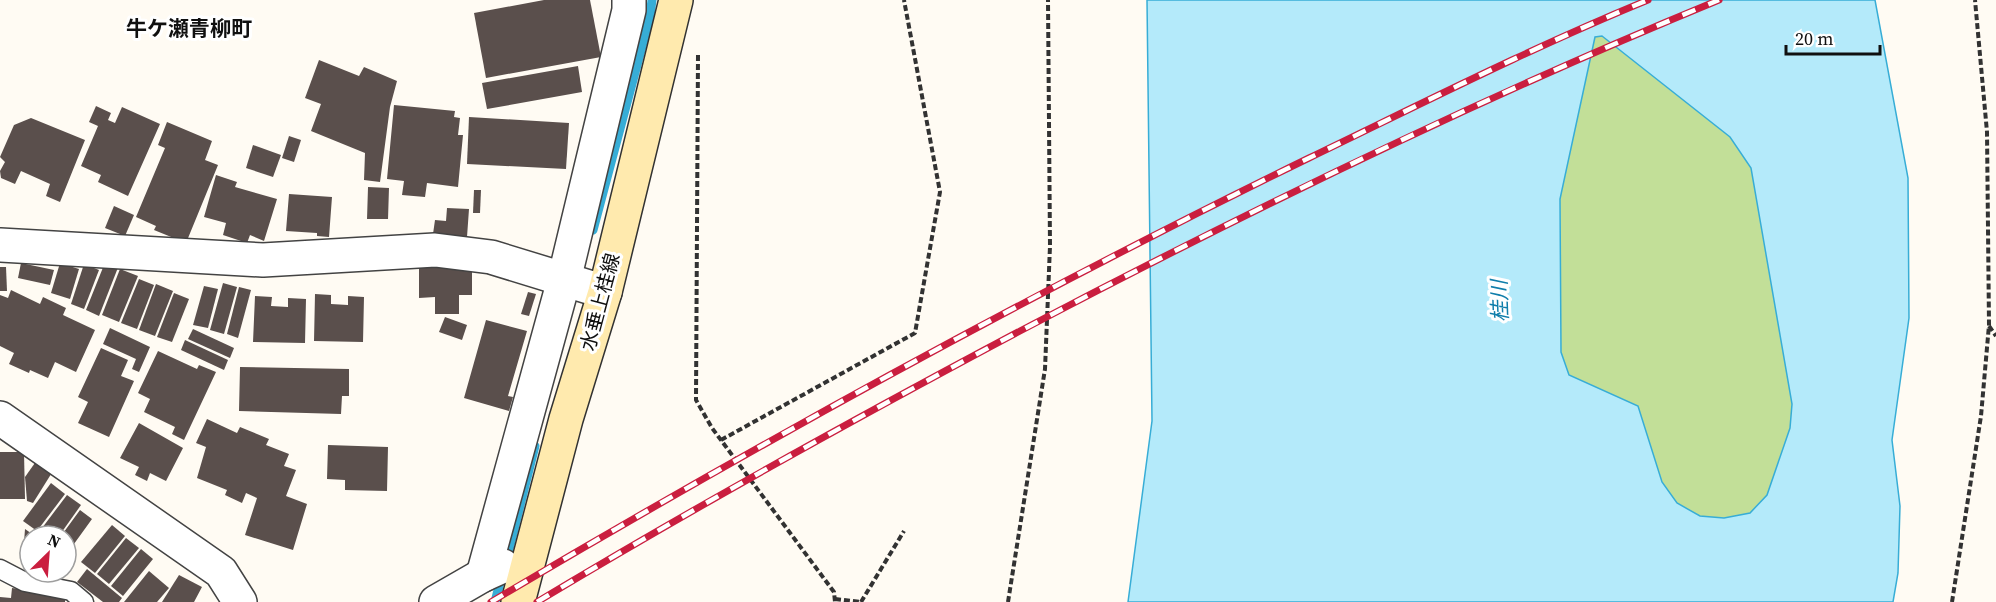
<svg xmlns="http://www.w3.org/2000/svg" width="1996" height="602" font-family="'Source Serif 4','Noto Sans JP',serif">
  <rect width="100%" height="100%" fill="#fffbf3"/>
  <polygon fill="#c2df98" points="1602,36 1730,137 1751,168 1792,404 1790,428 1767,495 1750,513 1724,518 1700,516 1677,503 1662,482 1638,407 1569,375 1561,352 1560,199 1595,37"/>
  <path fill="#b4eafa" stroke="#37add6" stroke-width="1.5" fill-rule="evenodd" d="M1147,0H1875L1908,178L1909,318L1892,440L1900,506L1898,573L1893,602H1128L1152,421ZM1602,36L1730,137L1751,168L1792,404L1790,428L1767,495L1750,513L1724,518L1700,516L1677,503L1662,482L1638,406L1569,375L1561,352L1560,199L1595,37Z"/>
  <g fill="none" stroke-linecap="round" stroke-linejoin="round">
    <g stroke="#37add6" stroke-width="9">
      <polyline points="593,230 650,16 652,0"/>
      <polyline points="506,561 535,446"/>
      <polyline points="495,602 502,574"/>
    </g>
  </g>
  <g fill="#5a4f4c">
    <polygon points="544,0 590,0 601,57 486,78 474,13"/>
    <polygon points="319,60 359,76 364,67 397,81 390,107 380,182 364,180 365,153 311,131 321,104 305,98"/>
    <polygon points="578,66 582,92 487,109 482,83"/>
    <polygon points="394,105 455,111 454,117 460,118 458,135 463,135 458,187 427,183 425,197 402,195 404,181 387,179"/>
    <polygon points="96,106 111,113 108,120 115,123 122,107 160,124 128,196 98,182 101,175 81,166 98,126 89,122"/>
    <polygon points="469,117 569,123 566,169 467,164"/>
    <polygon points="31,118 85,140 60,202 46,196 50,184 21,171 15,184 1,178 0,171 5,162 0,157 14,125"/>
    <polygon points="167,122 212,141 205,160 218,165 186,243 154,230 156,226 136,217 165,148 158,145"/>
    <polygon points="289,136 301,140 294,162 282,158"/>
    <polygon points="253,145 281,155 273,177 246,168"/>
    <polygon points="216,175 237,182 235,187 277,199 264,241 250,235 247,243 223,235 226,223 204,217"/>
    <polygon points="368,187 389,188 388,219 367,219"/>
    <polygon points="474,190 481,190 480,213 473,213"/>
    <polygon points="289,194 332,197 329,237 317,236 317,233 286,231"/>
    <polygon points="114,206 134,215 125,236 105,228"/>
    <polygon points="447,208 469,209 467,237 433,234 435,220 446,221"/>
    <polygon points="106,260 119,265 99,316 86,310"/>
    <polygon points="21,263 54,270 50,285 18,278"/>
    <polygon points="60,263 79,269 70,299 51,293"/>
    <polygon points="84,264 99,270 84,309 71,304"/>
    <polygon points="472,266 472,295 459,295 459,314 435,314 435,297 419,298 419,267"/>
    <polygon points="0,267 6,267 7,291 0,291"/>
    <polygon points="120,269 138,276 119,322 102,315"/>
    <polygon points="139,279 154,285 137,329 121,323"/>
    <polygon points="223,283 237,287 224,334 210,330"/>
    <polygon points="156,284 173,291 155,336 139,330"/>
    <polygon points="204,286 218,289 208,328 193,325"/>
    <polygon points="239,287 251,290 238,338 227,334"/>
    <polygon points="11,290 40,304 43,297 66,308 63,315 95,330 76,372 55,362 48,378 30,370 29,373 9,364 14,353 0,346 0,295 8,298"/>
    <polygon points="528,292 536,294 529,316 521,314"/>
    <polygon points="174,293 189,299 172,342 157,337"/>
    <polygon points="315,294 331,295 331,304 348,305 348,296 364,297 363,342 314,341"/>
    <polygon points="255,296 272,297 271,306 288,307 288,298 306,299 305,343 253,342"/>
    <polygon points="445,317 467,325 462,340 439,332"/>
    <polygon points="486,320 527,331 508,396 513,397 509,411 464,398"/>
    <polygon points="110,328 150,347 139,372 132,369 136,359 103,344"/>
    <polygon points="193,329 234,348 230,358 188,339"/>
    <polygon points="185,340 228,360 224,370 181,350"/>
    <polygon points="101,348 128,360 121,376 134,381 109,437 78,423 88,402 78,397"/>
    <polygon points="158,351 197,369 199,365 216,372 184,440 172,434 175,427 144,412 150,399 138,393"/>
    <polygon points="240,367 349,369 349,396 342,396 341,414 239,411"/>
    <polygon points="207,419 237,433 240,427 269,439 266,445 289,454 284,466 296,470 286,496 307,504 293,550 245,535 257,498 246,493 242,503 225,495 227,490 197,478 206,447 196,443"/>
    <polygon points="139,423 183,448 166,481 150,473 147,481 135,475 139,467 120,458"/>
    <polygon points="328,445 388,447 387,491 345,490 345,480 327,479"/>
    <polygon points="0,452 24,452 25,499 0,499"/>
    <polygon points="37,460 53,471 33,503 27,501 25,477"/>
    <polygon points="51,483 65,494 37,531 23,521"/>
    <polygon points="67,495 81,505 59,536 45,536 39,532"/>
    <polygon points="80,510 92,519 66,555 66,536 61,536"/>
    <polygon points="112,525 125,536 95,573 81,562"/>
    <polygon points="25,529 35,536 30,536 30,560 23,556"/>
    <polygon points="126,538 139,548 109,584 97,574"/>
    <polygon points="141,549 153,559 123,596 111,586"/>
    <polygon points="87,569 122,598 119,602 103,602 77,582"/>
    <polygon points="149,571 169,588 157,602 124,602"/>
    <polygon points="179,575 202,587 194,602 162,602"/>
    <polygon points="12,588 65,595 65,602 0,602 0,597 11,598"/>
  </g>
  <g fill="none" stroke-linecap="round" stroke-linejoin="round">
    <defs>
      <polyline id="lane" points="0,569 25,582 71,591 84,602"/>
      <g id="street">
        <polyline points="0,245 263,260 435,250 491,257 605,292"/>
        <polyline points="0,418 221,572 240,602"/>
        <polyline points="483,575 564,280 629,10 629,0"/>
        <polyline points="436,602 483,575 503,566"/>
      </g>
      <polyline id="secondary" points="518,602 566,419 605,292 676,0"/>
    </defs>
    <use href="#lane" stroke="#434343" stroke-width="21"/>
    <use href="#street" stroke="#434343" stroke-width="36"/>
    <use href="#secondary" stroke="#323232" stroke-width="36"/>
    <g stroke="#323232" stroke-width="4" stroke-dasharray="6 3" stroke-linecap="butt">
      <polyline points="698,55 696,400 712,428 834,592 835,602"/>
      <polyline points="1989,326 1996,336"/>
      <polyline points="721,440 915,333 940,192 904,0"/>
      <polyline points="835,599 861,602"/>
      <polyline points="861,602 904,531"/>
      <polyline points="1008,602 1045,369 1050,246 1048,0"/>
      <polyline points="1952,602 1981,416 1989,325 1987,132 1975,0"/>
    </g>
    <use href="#lane" stroke="#fff" stroke-width="18"/>
    <use href="#street" stroke="#fff" stroke-width="33"/>
    <use href="#secondary" stroke="#ffeaae" stroke-width="33"/>
    <defs>
      <g id="rail">
        <path d="M491,602C758,444 1030,294 1309,158C1421,104 1533,47 1648,0"/>
        <path d="M537,602C695,507 856,418 1020,331C1248,211 1480,98 1719,0"/>
      </g>
    </defs>
    <use href="#rail" stroke="#ca1e3f" stroke-width="7"/>
    <use href="#rail" stroke="#fff" stroke-width="4.5" stroke-dasharray="14" stroke-linecap="butt"/>
  </g>
  <g text-anchor="middle" stroke-width="6" stroke-linejoin="round" paint-order="stroke">
    <g font-size="20" fill="#101010" stroke="#fff">
      <text transform="translate(600 302) rotate(-75)" y="7">水垂上桂線</text>
    </g>
    <g font-size="21" font-weight="bold" fill="#101010" stroke="#fff">
      <text x="189" y="36">牛ケ瀬青柳町</text>
    </g>
    <g font-size="21" font-style="italic" fill="#107eab" stroke="#fff">
      <text transform="translate(1500 301) rotate(-92)" y="7">桂川</text>
    </g>
  </g>
  <g transform="translate(48 554) rotate(25)"><circle r="28" fill="#ffffff" stroke="#9f9f9f" stroke-width="1.5"/>
  <path d="M0-4.5L10 22L0 15L-10 22Z" fill="#ca1e3f"/>
  <text y="-9" font-size="16" font-weight="bold" text-anchor="middle" fill="#101010">N</text>
  </g>
  <path d="M1786 45v9h94v-9" fill="none" stroke="#101010" stroke-width="3"/>
  <text x="1795" y="45" font-size="18" fill="#101010" stroke="#ffffff" stroke-width="4.5" paint-order="stroke">20 m</text>
</svg>
